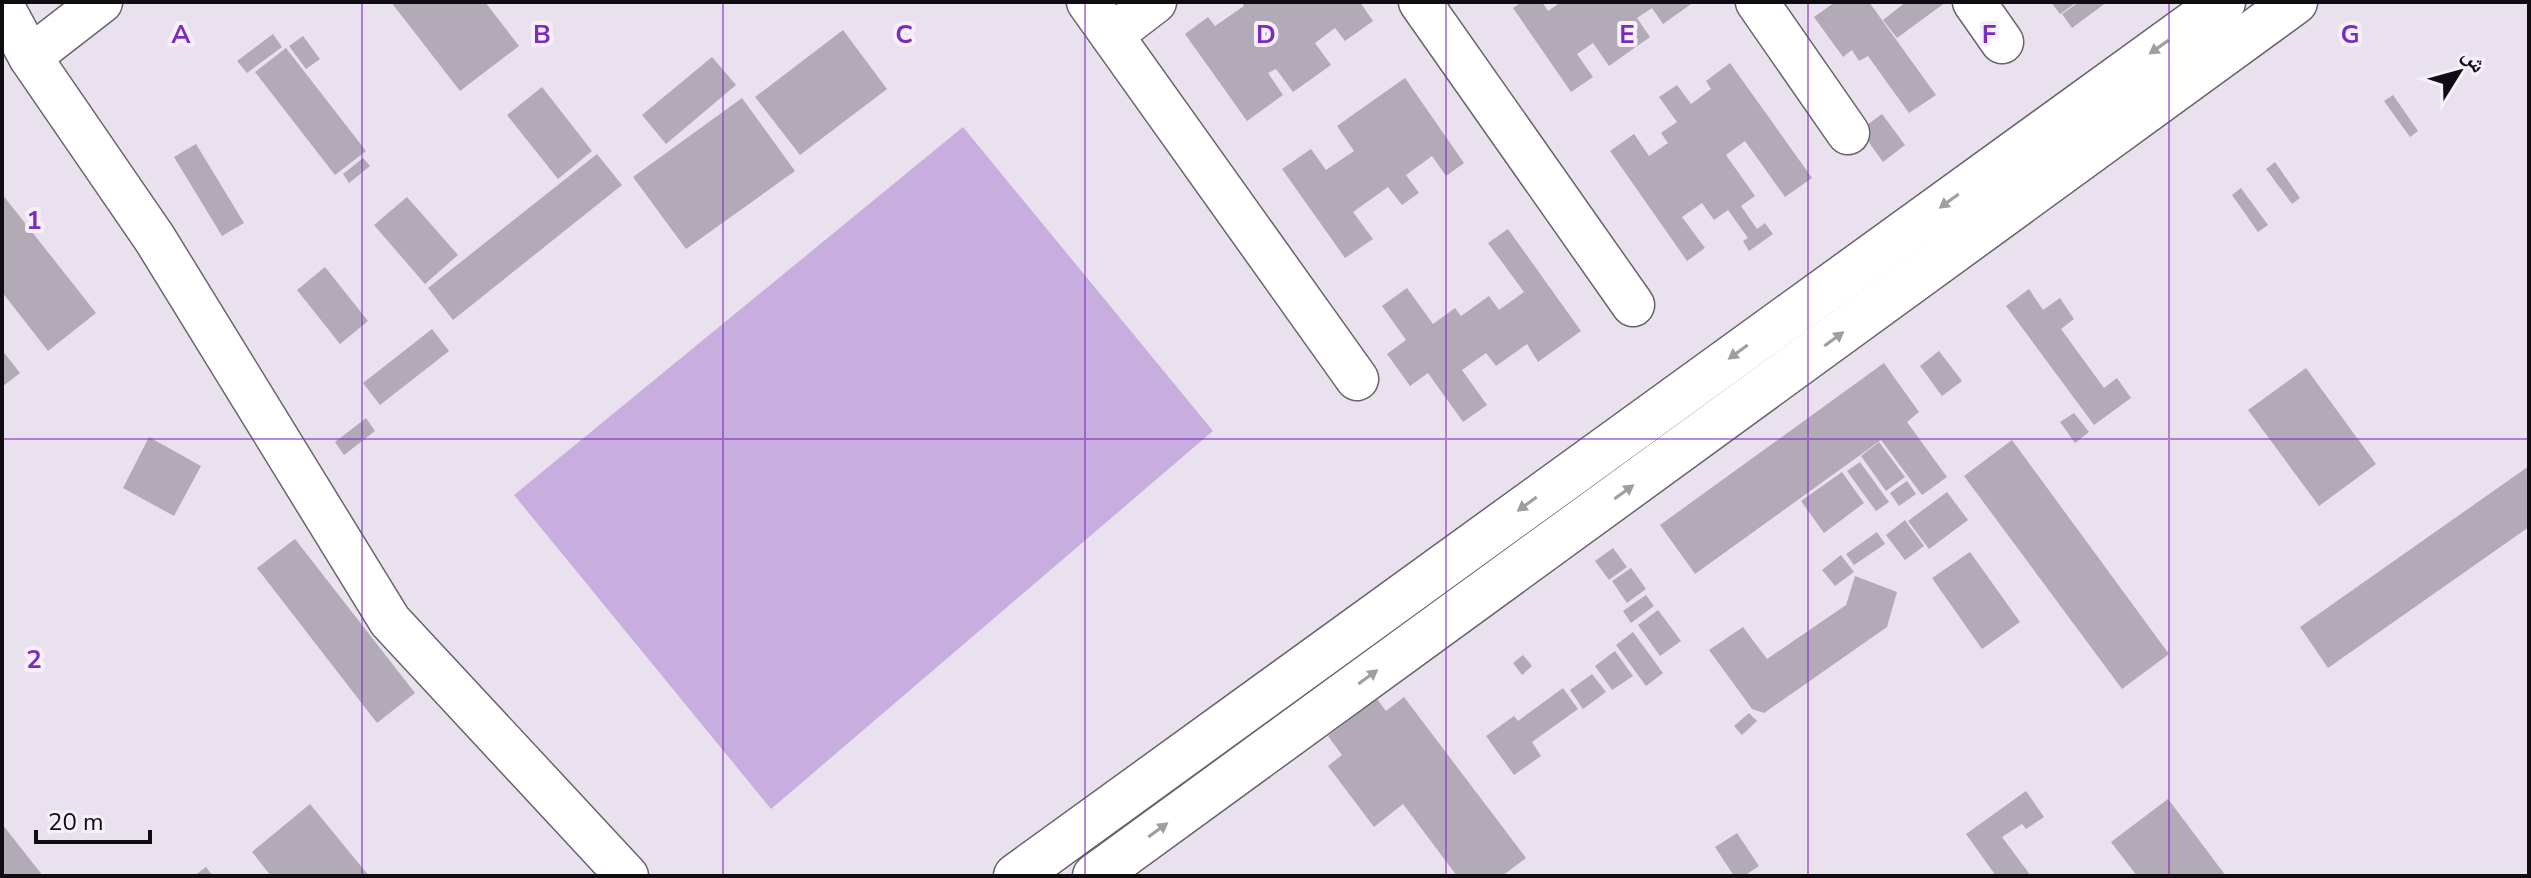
<svg xmlns="http://www.w3.org/2000/svg" width="2531" height="878" font-family="'Nunito Sans','Noto Naskh Arabic',sans-serif">
  <rect width="100%" height="100%" fill="#e9e2ee"/>
  <polygon fill="#c8aede" points="963,127 1213,431 771,809 514,495"/>
  <g fill="#b2abb7">
    <polygon points="391,2 485,2 519,46 460,91"/>
    <polygon points="1241,2 1360,2 1373,21 1345,41 1335,28 1315,43 1331,65 1293,92 1276,69 1268,73 1283,95 1247,121 1185,34 1208,17 1215,26 1244,6"/>
    <polygon points="1522,2 1542,2 1548,11 1561,2 1694,2 1663,24 1652,8 1637,18 1650,37 1609,66 1593,43 1577,54 1593,77 1571,92 1513,8"/>
    <polygon points="1835,2 1869,2 1936,95 1909,113 1868,56 1859,61 1852,50 1843,57 1814,17"/>
    <polygon points="1906,2 1946,2 1897,38 1883,20"/>
    <polygon points="2051,2 2077,2 2060,14"/>
    <polygon points="2079,2 2107,2 2072,28 2062,14"/>
    <polygon points="843,30 887,89 800,155 755,97"/>
    <polygon points="273,34 282,47 247,73 237,61"/>
    <polygon points="303,36 320,59 306,69 289,46"/>
    <polygon points="286,48 366,151 335,175 255,72"/>
    <polygon points="712,57 736,85 666,144 642,115"/>
    <polygon points="1730,63 1812,178 1785,197 1745,141 1726,155 1755,196 1741,206 1757,229 1765,223 1773,234 1749,251 1743,241 1748,238 1728,210 1714,220 1702,203 1682,217 1705,248 1687,261 1610,151 1634,134 1649,156 1668,143 1661,133 1677,122 1659,97 1677,85 1691,104 1711,89 1706,81"/>
    <polygon points="1405,78 1464,163 1446,176 1432,156 1406,175 1419,193 1402,205 1388,187 1353,212 1373,239 1345,258 1282,169 1311,149 1326,170 1354,151 1337,126"/>
    <polygon points="542,87 592,151 558,179 507,115"/>
    <polygon points="2393,95 2418,131 2410,137 2384,101"/>
    <polygon points="742,98 795,171 686,249 633,177"/>
    <polygon points="1882,114 1905,145 1883,162 1860,130"/>
    <polygon points="196,144 244,223 222,236 174,157"/>
    <polygon points="597,154 622,185 453,320 428,288"/>
    <polygon points="363,158 370,166 349,183 343,174"/>
    <polygon points="2275,162 2300,198 2292,204 2266,169"/>
    <polygon points="2241,188 2268,225 2258,232 2232,195"/>
    <polygon points="2,194 96,313 48,351 2,292"/>
    <polygon points="407,197 458,255 425,284 374,225"/>
    <polygon points="1508,229 1581,331 1538,362 1527,344 1496,366 1486,353 1462,370 1487,405 1463,422 1428,373 1410,386 1387,354 1406,340 1382,306 1407,288 1433,324 1455,308 1461,316 1489,296 1499,310 1524,292 1488,243"/>
    <polygon points="325,267 368,321 340,344 297,290"/>
    <polygon points="2029,289 2043,310 2060,298 2074,319 2061,329 2104,388 2117,378 2131,398 2094,425 2006,306"/>
    <polygon points="432,329 449,351 380,405 363,383"/>
    <polygon points="2,350 20,373 2,387"/>
    <polygon points="1939,351 1962,381 1942,396 1920,366"/>
    <polygon points="1884,363 1919,412 1907,422 1947,477 1922,495 1881,440 1695,574 1660,525"/>
    <polygon points="2306,368 2376,464 2319,506 2248,410"/>
    <polygon points="2074,413 2089,432 2075,443 2060,422"/>
    <polygon points="366,418 375,431 344,455 335,442"/>
    <polygon points="149,437 201,466 174,516 123,488"/>
    <polygon points="2012,440 2169,654 2122,689 1964,476"/>
    <polygon points="1879,442 1905,477 1886,491 1861,456"/>
    <polygon points="1860,462 1889,502 1876,511 1847,471"/>
    <polygon points="2529,466 2529,527 2328,668 2300,627"/>
    <polygon points="1842,472 1864,503 1824,533 1801,501"/>
    <polygon points="1907,481 1916,494 1899,506 1890,493"/>
    <polygon points="1947,492 1968,520 1929,549 1908,521"/>
    <polygon points="1905,520 1924,546 1905,560 1886,535"/>
    <polygon points="1877,532 1885,544 1854,565 1846,554"/>
    <polygon points="295,539 415,693 377,723 257,568"/>
    <polygon points="1613,548 1627,567 1609,580 1595,561"/>
    <polygon points="1970,552 2020,622 1982,649 1932,578"/>
    <polygon points="1841,555 1854,572 1835,586 1822,570"/>
    <polygon points="1631,568 1646,589 1627,603 1612,581"/>
    <polygon points="1855,576 1897,592 1887,627 1764,713 1752,709 1709,650 1743,627 1767,659 1846,605"/>
    <polygon points="1646,595 1654,606 1631,623 1623,611"/>
    <polygon points="1658,610 1681,641 1660,656 1638,625"/>
    <polygon points="1633,632 1663,673 1646,686 1616,645"/>
    <polygon points="1615,651 1633,676 1612,690 1595,666"/>
    <polygon points="1523,655 1532,666 1522,675 1513,663"/>
    <polygon points="1592,674 1606,692 1583,709 1570,690"/>
    <polygon points="1563,688 1578,709 1532,742 1541,756 1514,775 1486,736 1514,716 1518,721"/>
    <polygon points="1404,697 1526,858 1502,876 1457,876 1403,804 1374,827 1328,766 1342,755 1328,736 1377,699 1386,711"/>
    <polygon points="1749,713 1757,721 1742,735 1734,726"/>
    <polygon points="2026,791 2044,817 2026,829 2022,824 2002,837 2031,876 1996,876 1966,834"/>
    <polygon points="2168,799 2226,876 2137,876 2111,842"/>
    <polygon points="310,804 369,876 271,876 252,852"/>
    <polygon points="2,824 43,876 2,876"/>
    <polygon points="1737,833 1759,866 1744,876 1734,876 1715,847"/>
    <polygon points="206,867 213,876 194,876"/>
  </g>
  <g fill="none" stroke-linecap="round" stroke-linejoin="round">
    <defs>
      <g id="street">
        <polyline points="1088,2 1357,379"/>
        <polyline points="1420,2 1633,305"/>
        <polyline points="1757,2 1848,133"/>
        <polyline points="1974,2 2002,42"/>
        <polyline points="2,5 30,57 155,239 390,621 627,876"/>
        <polyline points="1112,35 1155,2"/>
        <polyline points="30,57 101,2"/>
      </g>
      <g id="secondary">
        <polyline points="1016,876 2223,2"/>
        <polyline points="1095,876 2295,2"/>
      </g>
    </defs>
    <use href="#street" stroke="#68636d" stroke-width="45"/>
    <use href="#secondary" stroke="#68636d" stroke-width="47"/>
    <use href="#street" stroke="#fff" stroke-width="42"/>
    <use href="#secondary" stroke="#fff" stroke-width="44"/>
  </g>
  <defs><path id="oneway-solid" d="M-6-.8H1V-3.2L6.5 0L1 3.2V.8H-6Z" transform="scale(2)"/></defs>
  <g fill="#9f9ea0">
    <use href="#oneway-solid" transform="translate(2159 47) rotate(145)"/>
    <use href="#oneway-solid" transform="translate(1949 201) rotate(144)"/>
    <use href="#oneway-solid" transform="translate(1834 339) rotate(-36)"/>
    <use href="#oneway-solid" transform="translate(1738 352) rotate(144)"/>
    <use href="#oneway-solid" transform="translate(1624 492) rotate(-36)"/>
    <use href="#oneway-solid" transform="translate(1527 504) rotate(144)"/>
    <use href="#oneway-solid" transform="translate(1368 677) rotate(-36)"/>
    <use href="#oneway-solid" transform="translate(1158 830) rotate(-36)"/>
  </g>
  <path fill="none" stroke="#7b2cbf" stroke-width="2" stroke-opacity="0.55" d="M362,2V876M723,2V876M1085,2V876M1446,2V876M1808,2V876M2169,2V876M2,439H2529"/>
  <g font-size="26" text-anchor="middle" font-weight="bold" fill="#7b2cbf" stroke="#f6effc" stroke-width="8" stroke-linejoin="round" paint-order="stroke">
    <text x="181" y="43">A</text>
    <text x="542" y="43">B</text>
    <text x="904" y="43">C</text>
    <text x="1266" y="43">D</text>
    <text x="1627" y="43">E</text>
    <text x="1989" y="43">F</text>
    <text x="2350" y="43">G</text>
    <text x="34" y="229">1</text>
    <text x="34" y="668">2</text>
  </g>
  <rect width="2531" height="878" fill="none" stroke="#0f0d11" stroke-width="8"/>
  <g transform="translate(2459 72) rotate(53)" stroke="#f6effc" stroke-width="6" paint-order="stroke">
  <path d="M0-6L14 30L0 20L-14 30Z" fill="#0f0d11"/>
  <text y="-12" font-size="22" font-weight="bold" text-anchor="middle" fill="#0f0d11">ش</text>
  </g>
  <path d="M36 830v12h114v-12" fill="none" stroke="#0f0d11" stroke-width="4"/>
  <text x="48" y="830" font-size="24" fill="#0f0d11" stroke="#f6effc" stroke-width="6" paint-order="stroke">20 m</text>
</svg>
